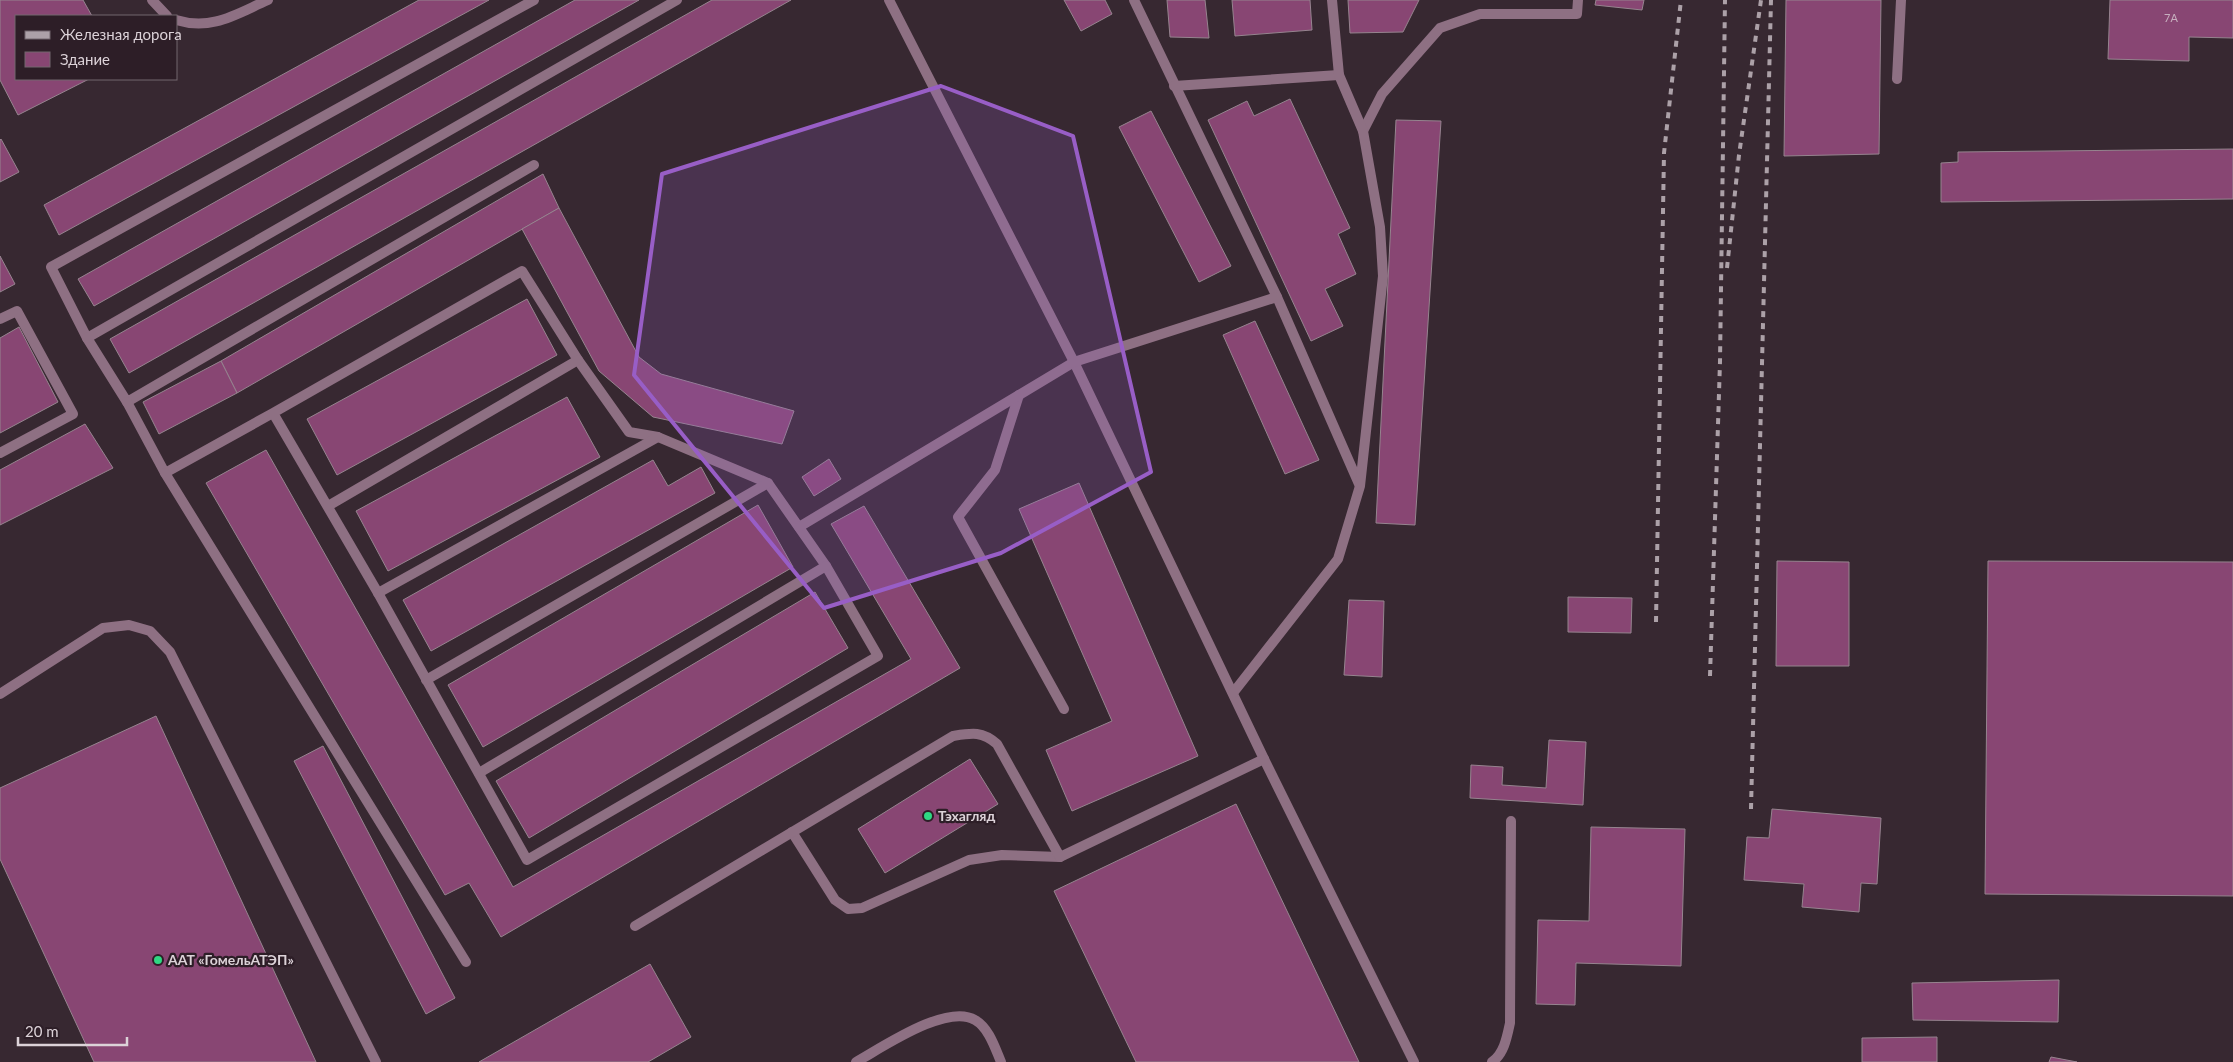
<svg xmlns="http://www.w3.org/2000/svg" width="2233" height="1062" font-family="Lato,sans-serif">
  <rect width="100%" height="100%" fill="#372831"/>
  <g fill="#884673" stroke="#96848f">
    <polygon points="0,0 83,0 92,16 16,16 16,79 89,79 18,115 0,80"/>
    <polygon points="419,0 489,0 59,235 44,205"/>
    <polygon points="575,0 639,0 94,306 78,279"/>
    <polygon points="712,0 791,0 129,373 110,339"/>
    <polygon points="1064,0 1105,0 1112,14 1081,31"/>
    <polygon points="1167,0 1205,0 1209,38 1170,37"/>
    <polygon points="1232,0 1310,0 1312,30 1235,36"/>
    <polygon points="1348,0 1419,0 1403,32 1350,33"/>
    <polygon points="1596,0 1644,0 1642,10 1595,5"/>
    <polygon points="1786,0 1881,0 1879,154 1784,156"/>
    <polygon points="2110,0 2233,0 2233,38 2189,37 2189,61 2108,59"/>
    <polygon points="1290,99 1350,228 1338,234 1356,274 1325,289 1343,326 1311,341 1208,120 1247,101 1254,116"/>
    <polygon points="1151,111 1231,266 1199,282 1119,127"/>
    <polygon points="1396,120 1441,121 1415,525 1376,523"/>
    <polygon points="1,139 19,172 0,182 0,140"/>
    <polygon points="2233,149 2233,199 1941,202 1941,163 1958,162 1958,152"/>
    <polygon points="543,174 559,208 237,393 221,361"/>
    <polygon points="559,208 639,357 661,374 794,411 782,444 653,417 599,371 522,229"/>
    <polygon points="0,256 15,284 0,292"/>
    <polygon points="527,299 557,355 337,475 307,419"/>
    <polygon points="1255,321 1319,460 1285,474 1223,335"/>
    <polygon points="19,327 58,402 0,433 0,338"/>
    <polygon points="221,361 237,393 159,434 143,402"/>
    <polygon points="567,397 600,457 388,571 356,511"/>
    <polygon points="85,424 113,468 0,525 0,470"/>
    <polygon points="266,450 513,887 911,659 831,524 864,506 960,668 501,937 469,883 445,895 206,483"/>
    <polygon points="829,459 841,479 814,496 802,477"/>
    <polygon points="653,460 668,486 701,467 715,493 431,651 403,600"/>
    <polygon points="1079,483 1198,756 1072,811 1046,750 1112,721 1019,509"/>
    <polygon points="758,505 793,567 483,747 448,685"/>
    <polygon points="1777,561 1849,562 1849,666 1776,666"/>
    <polygon points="1988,561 2233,562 2233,896 1985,894"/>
    <polygon points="815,592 848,648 529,838 496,781"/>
    <polygon points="1568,597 1632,598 1631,633 1568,632"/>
    <polygon points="1349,600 1384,601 1382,677 1344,675"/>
    <polygon points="156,716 316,1062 94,1062 0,859 0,788"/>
    <polygon points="1549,740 1586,742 1583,805 1470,798 1471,765 1503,767 1502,785 1546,788"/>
    <polygon points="323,746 455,998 426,1014 294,761"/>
    <polygon points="970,759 998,804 885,873 858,829"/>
    <polygon points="1236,804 1359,1062 1136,1062 1054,891"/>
    <polygon points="1772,809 1881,818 1877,884 1861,883 1859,912 1802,907 1804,884 1744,880 1747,837 1769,838"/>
    <polygon points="1591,827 1685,829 1681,966 1576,963 1575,1005 1536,1004 1538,920 1589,921"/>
    <polygon points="650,964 691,1037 648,1062 479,1062"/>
    <polygon points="2059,980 2058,1022 1913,1020 1912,983"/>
    <polygon points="1937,1037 1937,1062 1862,1062 1862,1038"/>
    <polygon points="2051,1057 2077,1062 2049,1062"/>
  </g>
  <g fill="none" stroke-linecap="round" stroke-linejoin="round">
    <g stroke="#8e7083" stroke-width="10">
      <polyline points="152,0 167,16"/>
      <polyline points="889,0 1074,362 1264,759 1414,1062"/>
      <polyline points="1134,0 1277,297 1359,484"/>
      <path d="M176,20C212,31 236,14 268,0"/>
      <polyline points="1897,79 1901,0"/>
      <polyline points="1174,86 1339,75"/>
      <polyline points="1363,131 1382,94 1440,28 1480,14 1577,14 1578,0"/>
      <polyline points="534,165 127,402 87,338 51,267 534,0"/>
      <polyline points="0,319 17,311 73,414 0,453"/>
      <polyline points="87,338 677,0"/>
      <polyline points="1019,395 995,470 958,517 1064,709"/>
      <polyline points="127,402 165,473 273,413 378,593 527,860 878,656 826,566 768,483 658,437 629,432 578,360 522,271 273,413"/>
      <polyline points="165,473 466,962"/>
      <polyline points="328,506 578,360"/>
      <polyline points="799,527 1074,362 1277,297"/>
      <polyline points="378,593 658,437"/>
      <polyline points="426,680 768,483"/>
      <polyline points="1233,693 1338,559 1360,486 1383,276 1380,227 1363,131 1339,75 1332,0"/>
      <polyline points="0,694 103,628 129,625 150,631 170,652 376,1062"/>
      <polyline points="479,773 826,566"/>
      <polyline points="792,832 835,900 848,909 862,908 969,860 1002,855 1060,857"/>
      <path d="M635,926L953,736C972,733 982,731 997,744L1060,857L1264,759"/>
      <path d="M856,1062C883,1047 947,1003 975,1020C989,1028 995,1048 1001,1062"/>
      <path d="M1492,1062C1504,1054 1507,1037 1510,1023L1511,821"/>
    </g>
    <g stroke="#aca1a8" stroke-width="4" stroke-dasharray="6 6" stroke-linecap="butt">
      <polyline points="1727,268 1739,155 1761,0"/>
      <polyline points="1656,622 1664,153 1681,0"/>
      <polyline points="1710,676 1720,362 1725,0"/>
      <polyline points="1751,809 1771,0"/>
    </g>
  </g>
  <path fill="#985ec6" fill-opacity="0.2" stroke="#985ec6" stroke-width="4" stroke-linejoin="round" d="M941,86L1073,136L1151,472L1001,553L824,608L634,375L662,174Z"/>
  <g fill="#2fd883" stroke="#2d1e27" stroke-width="2">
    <circle cx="928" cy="816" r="5"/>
    <circle cx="158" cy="960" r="5"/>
  </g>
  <g text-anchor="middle" stroke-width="4.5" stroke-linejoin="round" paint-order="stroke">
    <g font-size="11" fill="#c7afbf">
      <text x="2171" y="22">7А</text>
    </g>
    <g font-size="14" font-weight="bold" fill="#dcd2d8" stroke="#2d1e27" text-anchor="start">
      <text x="938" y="821">Тэхагляд</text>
      <text x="168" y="965">ААТ «ГомельАТЭП»</text>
    </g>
  </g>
  <rect x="15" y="15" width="162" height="65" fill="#2d1e27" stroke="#73666e"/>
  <rect x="25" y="31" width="25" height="8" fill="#aca1a8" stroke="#73666e"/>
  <text x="60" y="40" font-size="15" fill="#dcd2d8">Железная дорога</text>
  <rect x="25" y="52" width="25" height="15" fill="#884673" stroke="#73666e"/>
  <text x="60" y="65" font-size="15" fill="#dcd2d8">Здание</text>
  <path d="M18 1037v8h109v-8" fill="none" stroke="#dcd2d8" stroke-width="2.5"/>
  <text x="25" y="1037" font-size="15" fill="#dcd2d8" stroke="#2d1e27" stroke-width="4" paint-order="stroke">20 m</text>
</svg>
